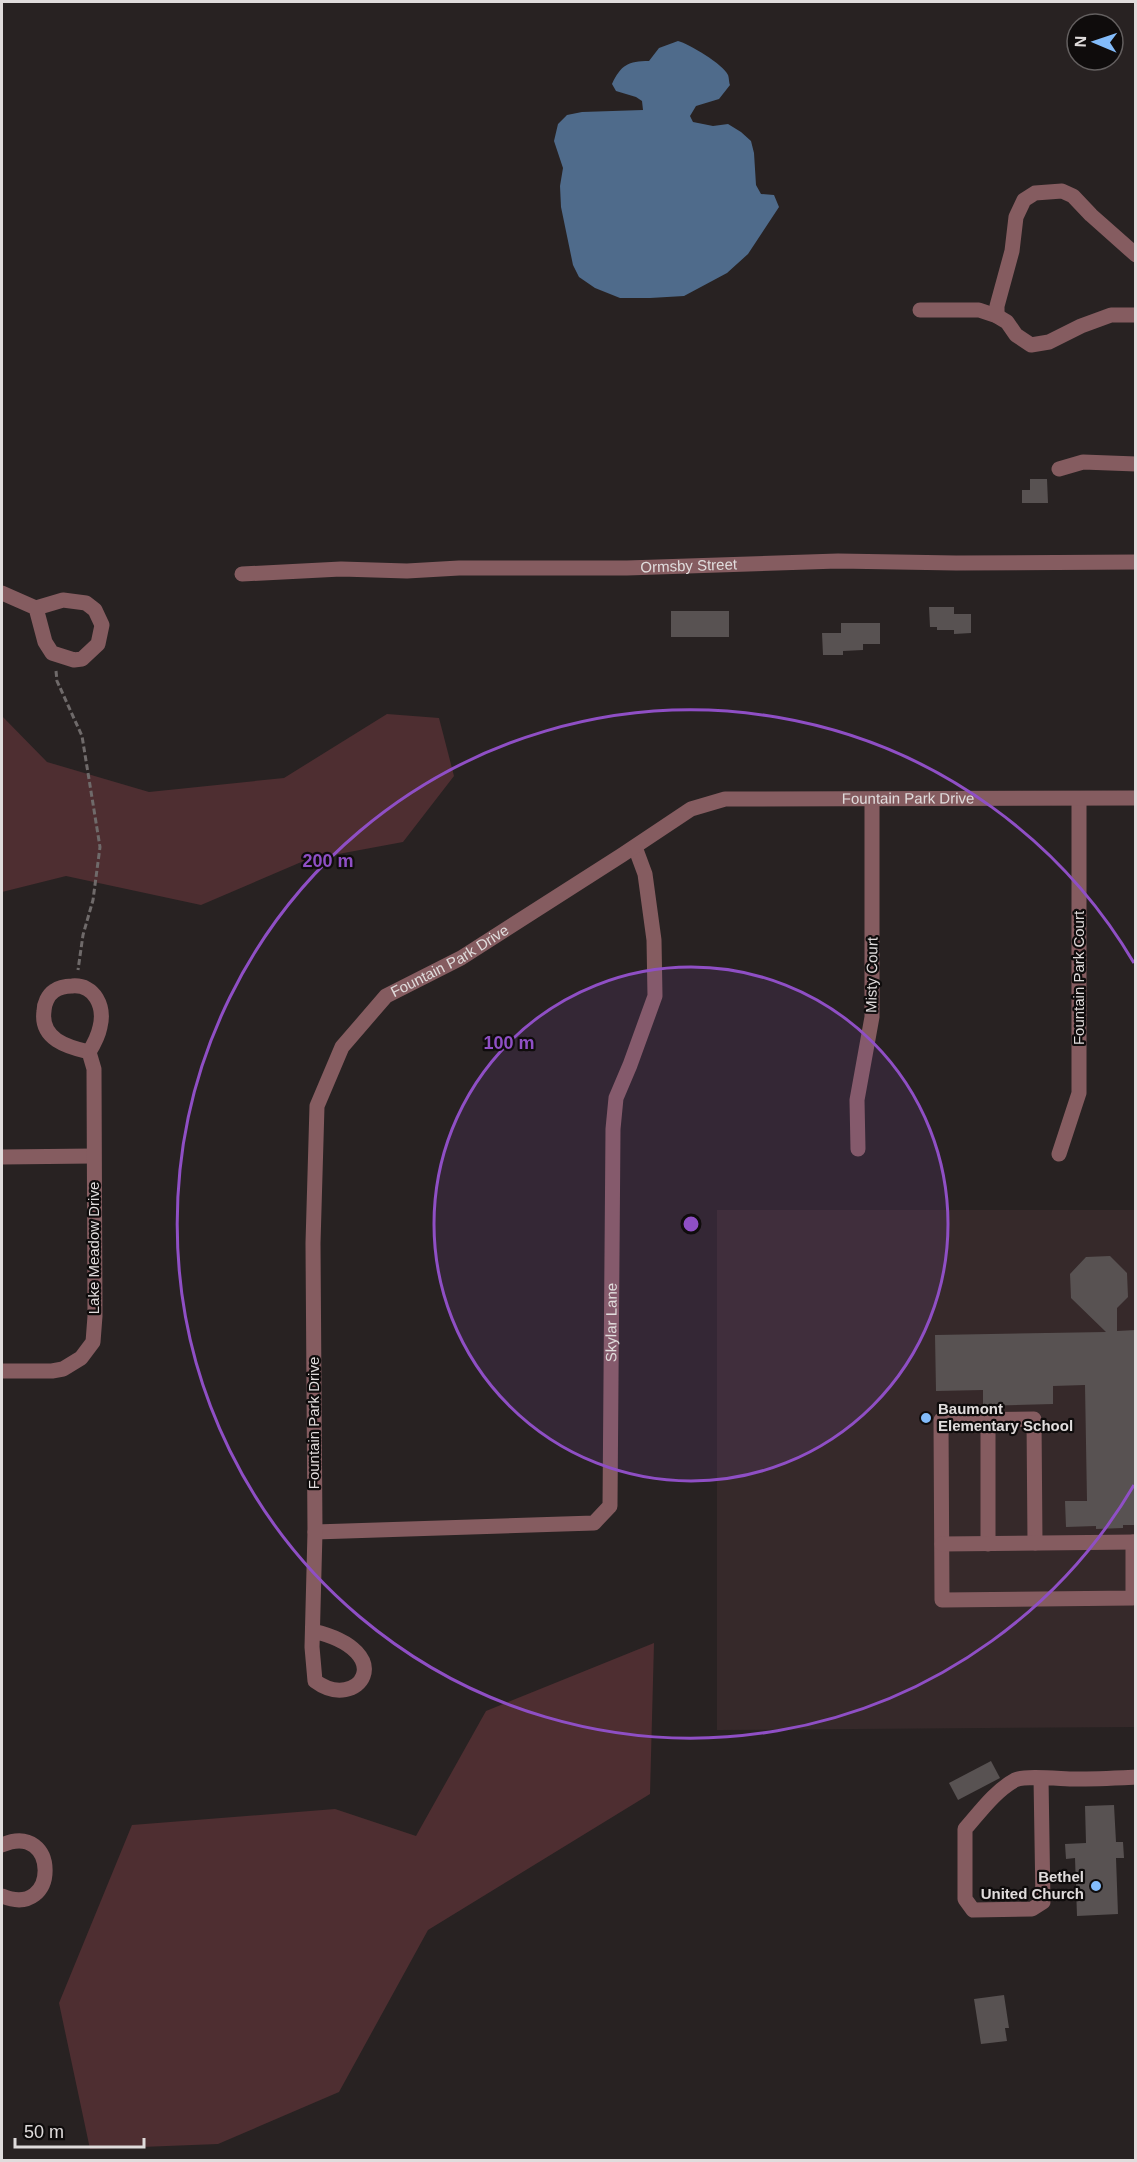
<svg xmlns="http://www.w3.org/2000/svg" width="1137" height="2162" font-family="Helvetica,sans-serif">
  <rect width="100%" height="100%" fill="#282222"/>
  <polygon fill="#36292a" points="717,1210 1135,1210 1135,1727 717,1730"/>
  <g fill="#4e2e31">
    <polygon points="387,714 439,718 454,776 403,842 306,860 201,905 66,876 2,892 2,716 47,762 149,792 284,778"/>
    <polygon points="654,1643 650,1794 428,1930 339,2092 218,2144 90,2149 59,2003 132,1825 335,1809 416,1836 486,1711"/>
  </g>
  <path fill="#4f6b8b" d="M678,41C689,44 723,64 728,75C729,77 729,83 730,85L719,99L696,106L690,116L693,122L713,126L728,124L741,132L751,141L754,153L756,185L761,194L774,195L779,207L748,254L727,273L684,296L650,298H620L595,288L579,277L573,265L561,207L560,186L563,168L554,141L558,124L567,115L582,112L643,110L642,101L636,97L616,91L612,84C621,65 628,61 649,61L659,48Z"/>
  <g fill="#585252">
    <polygon points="1030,479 1047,479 1048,503 1022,503 1022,490 1030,490"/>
    <polygon points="929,607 954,607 954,614 971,614 971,633 954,634 954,630 937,630 937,627 930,627"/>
    <rect x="671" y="611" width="58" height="26"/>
    <polygon points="841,623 880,623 880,644 863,644 863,650 843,651 843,655 823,655 822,633 841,633"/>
    <polygon points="1110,1256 1127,1273 1128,1297 1117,1308 1117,1331 1136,1330 1136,1525 1123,1525 1123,1528 1096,1529 1096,1526 1066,1527 1065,1501 1087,1501 1085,1385 1053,1386 1053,1404 983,1406 983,1390 936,1391 935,1335 1106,1332 1071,1298 1070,1274 1086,1257"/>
    <polygon points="991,1761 1000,1778 958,1800 949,1783"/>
    <polygon points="1114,1805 1116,1842 1123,1842 1124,1858 1116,1858 1118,1914 1077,1916 1075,1858 1066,1859 1065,1844 1086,1843 1085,1806"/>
    <polygon points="1004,1995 1009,2028 1005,2028 1007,2041 981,2044 974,1999"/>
  </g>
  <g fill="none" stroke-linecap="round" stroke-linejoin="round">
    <polyline stroke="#6f6a6a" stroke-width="3" stroke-dasharray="6 3" stroke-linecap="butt" points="56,671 57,681 82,736 100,847 93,900 83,935 78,970"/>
    <g stroke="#855c60" stroke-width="15">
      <polyline points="920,310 979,310 997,316 1007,322 1016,335 1031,345 1049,342 1081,326 1111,315 1136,315"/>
      <polyline points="997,316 997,306 1012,251 1016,217 1024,200 1035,193 1062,191 1073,196 1091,215 1136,255"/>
      <polyline points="1059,469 1083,462 1136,464"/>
      <path id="s1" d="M242,574L341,569L407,571L459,568H627L838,561L956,563L1136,562"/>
      <polyline points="2,593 36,608 63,600 86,603 95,610 102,625 98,644 82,659 74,660 52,653 45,642 36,608"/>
      <polyline points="858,1149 857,1100 872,1017 872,800"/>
      <polyline points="1059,1154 1079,1093 1079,799"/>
      <polyline points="2,1157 93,1156"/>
      <path d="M2,1371H52L63,1369L81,1358L93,1342L95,1316L94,1069L89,1052C94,1044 98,1037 100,1027C105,1007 95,984 72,986C66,986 58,988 54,991C48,995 44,1004 44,1011C40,1039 67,1047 89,1052"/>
      <polyline points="988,1419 988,1544"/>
      <path id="s2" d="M315,1532L594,1523L610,1506L613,1129L616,1098L630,1065L655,996L654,940L645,874L635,847"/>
      <polyline points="1035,1543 1034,1419 941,1420 942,1600 1133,1598 1133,1542"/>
      <polyline points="942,1544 1136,1542"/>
      <path id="s3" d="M313,1631C401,1652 358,1713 315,1681L312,1647L315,1532L313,1243L317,1106L342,1047L386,996L461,958L622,855L691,809L725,799L1136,798"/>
      <path d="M1041,1778L1043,1902L1032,1909L973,1910L965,1899V1829C980,1812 995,1791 1015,1780C1025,1775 1062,1779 1075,1779C1095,1779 1115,1778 1136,1777"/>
      <path d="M2,1845C59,1820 60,1920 2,1896"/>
    </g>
  </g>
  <circle cx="691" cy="1224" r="257" fill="#8f4fc5" fill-opacity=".12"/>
  <g fill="none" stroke="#8f4fc5" stroke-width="3">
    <circle cx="691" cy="1224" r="257"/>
    <path d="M1134 1485A514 514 0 1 1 1134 963"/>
  </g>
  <g fill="#83bcfb" stroke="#0f0c0c" stroke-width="2">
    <circle cx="926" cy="1418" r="6"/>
    <circle cx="1096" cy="1886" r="6"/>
  </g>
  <g text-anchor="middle" stroke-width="4.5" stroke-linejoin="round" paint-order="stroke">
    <g font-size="15" fill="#e0dcdc" stroke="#0f0c0c">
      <text dy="5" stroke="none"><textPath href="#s1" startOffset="447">Ormsby Street</textPath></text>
      <text dy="5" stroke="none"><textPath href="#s3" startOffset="1414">Fountain Park Drive</textPath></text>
      <text dy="5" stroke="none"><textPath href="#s3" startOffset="910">Fountain Park Drive</textPath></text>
      <text transform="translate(872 975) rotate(-89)" y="5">Misty Court</text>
      <text transform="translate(1079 978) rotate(-90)" y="5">Fountain Park Court</text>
      <text transform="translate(94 1248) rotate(-90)" y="5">Lake Meadow Drive</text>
      <text dy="5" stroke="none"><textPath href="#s2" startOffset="486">Skylar Lane</textPath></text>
      <text transform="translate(314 1423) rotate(-90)" y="5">Fountain Park Drive</text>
    </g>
    <g font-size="15" font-weight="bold" fill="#e0dcdc" stroke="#0f0c0c" text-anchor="start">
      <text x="938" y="1414">Baumont<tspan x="938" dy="17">Elementary School</tspan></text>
      <text x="1084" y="1882" text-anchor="end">Bethel<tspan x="1084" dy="17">United Church</tspan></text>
    </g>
  </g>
  <circle cx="691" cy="1224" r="9" fill="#8f4fc5" stroke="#0f0c0c" stroke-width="3"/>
  <g font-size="18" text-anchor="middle" font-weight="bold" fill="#8f4fc5" stroke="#0f0c0c" stroke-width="4.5" stroke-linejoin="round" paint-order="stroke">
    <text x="328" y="867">200 m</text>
    <text x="509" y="1049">100 m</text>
  </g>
  <rect width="1137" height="2162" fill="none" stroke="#e0dcdc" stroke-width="6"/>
  <g transform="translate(1095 42) rotate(272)"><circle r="28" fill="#0f0c0c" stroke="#635f5f" stroke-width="1.5"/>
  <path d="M0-4.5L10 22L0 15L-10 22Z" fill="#83bcfb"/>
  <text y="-9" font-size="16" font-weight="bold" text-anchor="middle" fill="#e0dcdc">N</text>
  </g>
  <path d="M15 2138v9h129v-9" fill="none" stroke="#e0dcdc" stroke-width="3"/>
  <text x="24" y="2138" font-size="18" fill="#e0dcdc" stroke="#0f0c0c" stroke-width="4.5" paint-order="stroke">50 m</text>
</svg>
